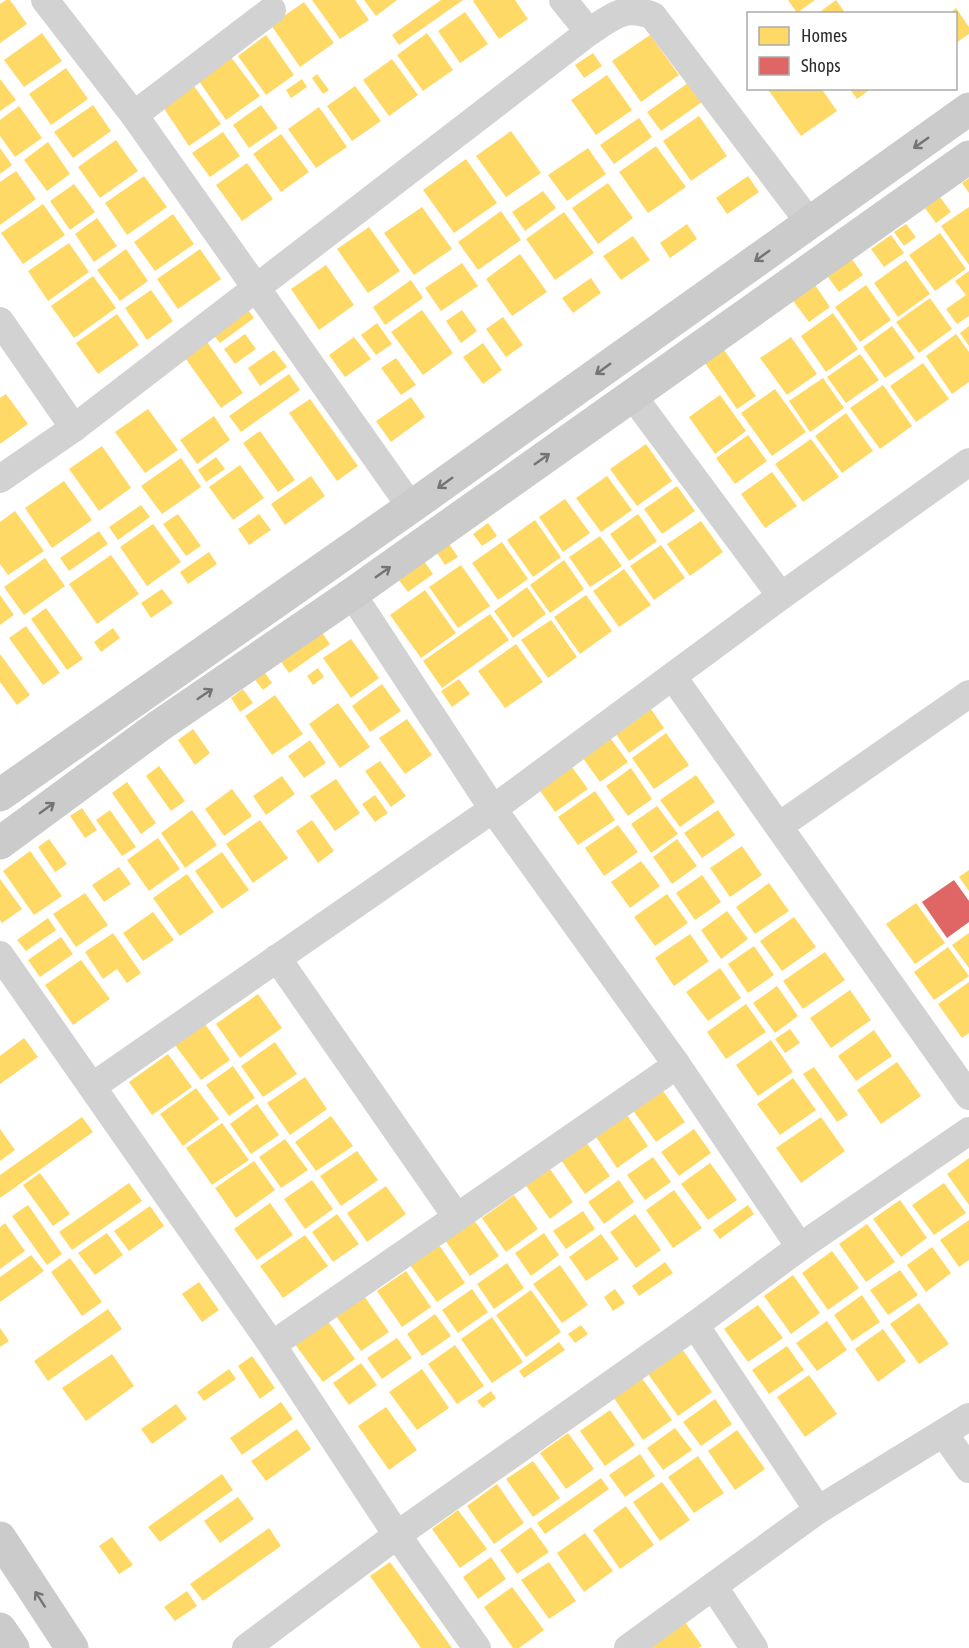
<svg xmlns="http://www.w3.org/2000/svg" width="969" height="1648" font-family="'Asap Condensed',sans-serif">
  <rect width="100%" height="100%" fill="#fff"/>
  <g fill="#ffd966">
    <polygon points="6,0 10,0 27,24 0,43 0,4"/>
    <polygon points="312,0 355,0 369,20 340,39"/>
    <polygon points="364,0 397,0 376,16"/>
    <polygon points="441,0 463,0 399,45 392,35"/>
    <polygon points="474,0 515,0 528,19 499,39 473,1"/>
    <polygon points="788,0 815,0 797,13"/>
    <polygon points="836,0 846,14 817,14"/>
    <polygon points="304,2 334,43 300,67 271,25"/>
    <polygon points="956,8 969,27 969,34 956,43 956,14 949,14"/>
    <polygon points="465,12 488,44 460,63 438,31"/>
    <polygon points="42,33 62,61 24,87 4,60"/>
    <polygon points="427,33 453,70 423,91 397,55"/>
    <polygon points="266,35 294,75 266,95 238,56"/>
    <polygon points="650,35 679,75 641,102 612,61"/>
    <polygon points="593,53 602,66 584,78 575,65"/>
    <polygon points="231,57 260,96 226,120 199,81"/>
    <polygon points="392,59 418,95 389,116 363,80"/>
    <polygon points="66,68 88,99 51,125 29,94"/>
    <polygon points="317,74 329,90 323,94 312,78"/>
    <polygon points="607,75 632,110 596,135 571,100"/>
    <polygon points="0,79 16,100 0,111"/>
    <polygon points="302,79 307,87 291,98 286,90"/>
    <polygon points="688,83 702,102 661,131 647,112"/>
    <polygon points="194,86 221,124 189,146 163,107"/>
    <polygon points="355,86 381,121 352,141 327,106"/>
    <polygon points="767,88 821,88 837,111 801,136"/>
    <polygon points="849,88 872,88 857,99"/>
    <polygon points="93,105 111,131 73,158 54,132"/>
    <polygon points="261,105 278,128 249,148 233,125"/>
    <polygon points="19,106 42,138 15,157 0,136 0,120"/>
    <polygon points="319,107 347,147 316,168 288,129"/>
    <polygon points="699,116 727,156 691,181 663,141"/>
    <polygon points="639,118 652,137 614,164 600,145"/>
    <polygon points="511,131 541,173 506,197 476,156"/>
    <polygon points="223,132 240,156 210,177 192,153"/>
    <polygon points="281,134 309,172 281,192 253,154"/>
    <polygon points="116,140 138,171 100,198 78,167"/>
    <polygon points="48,142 70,174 47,191 24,160"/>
    <polygon points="656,146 686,187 648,213 619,172"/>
    <polygon points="0,148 12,165 0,174"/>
    <polygon points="588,148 606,174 567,201 548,175"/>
    <polygon points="466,159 497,203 454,233 423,190"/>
    <polygon points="247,163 273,199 242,221 216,185"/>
    <polygon points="16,171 36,199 0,225 0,182"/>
    <polygon points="144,176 167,207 127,235 105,203"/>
    <polygon points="748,176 759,192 727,214 716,198"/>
    <polygon points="969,178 969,193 962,183"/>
    <polygon points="608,183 633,218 598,244 572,208"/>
    <polygon points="74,184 95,212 70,230 50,201"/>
    <polygon points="543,191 556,208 525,231 512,212"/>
    <polygon points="940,197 951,212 936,223 925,208"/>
    <polygon points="43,204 65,235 23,264 1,233"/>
    <polygon points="422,207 452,249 414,275 384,233"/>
    <polygon points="969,207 969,265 941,226"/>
    <polygon points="501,211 521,240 478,270 458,242"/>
    <polygon points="564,212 594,253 555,280 526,239"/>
    <polygon points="173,214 194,244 155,271 134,242"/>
    <polygon points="97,218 117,246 94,262 75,234"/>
    <polygon points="687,224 697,239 670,258 660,243"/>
    <polygon points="906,224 916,237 904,246 894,232"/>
    <polygon points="369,227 400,271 368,293 337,249"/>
    <polygon points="940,233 966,269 935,291 909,255"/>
    <polygon points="891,235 904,253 884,267 871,249"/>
    <polygon points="633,236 650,260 621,280 603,256"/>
    <polygon points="69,243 89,272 48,301 28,271"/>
    <polygon points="126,249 148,281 120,301 97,270"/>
    <polygon points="200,249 221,279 178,309 157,279"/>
    <polygon points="520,254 547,292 512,316 486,279"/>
    <polygon points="852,259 863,275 839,292 828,277"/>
    <polygon points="906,260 930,294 898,317 874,283"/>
    <polygon points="462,263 478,286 441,311 425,288"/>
    <polygon points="326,265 354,305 319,330 291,289"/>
    <polygon points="969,271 969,316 957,324 946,309 966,295 955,281"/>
    <polygon points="93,276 116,308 74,338 51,306"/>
    <polygon points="591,278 601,293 573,313 562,298"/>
    <polygon points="411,280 423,298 385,325 373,307"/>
    <polygon points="813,282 830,307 809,322 791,298"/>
    <polygon points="866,285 891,320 860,342 835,307"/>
    <polygon points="151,290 173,321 147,340 125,308"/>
    <polygon points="930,298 952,329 919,353 896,322"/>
    <polygon points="240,299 254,318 220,343 205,324"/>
    <polygon points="422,310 453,353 423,375 391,332"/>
    <polygon points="462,310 477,331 461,343 446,321"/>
    <polygon points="833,313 858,349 826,372 801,336"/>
    <polygon points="117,314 139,345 98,374 76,343"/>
    <polygon points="503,317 523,345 506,357 486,329"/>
    <polygon points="377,323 392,344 376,355 361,335"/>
    <polygon points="892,326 915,358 885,378 863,347"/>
    <polygon points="969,326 969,346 960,333"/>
    <polygon points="200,332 243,393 221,408 178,348"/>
    <polygon points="245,334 256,349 235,364 224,349"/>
    <polygon points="956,334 969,352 969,382 952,394 926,356"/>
    <polygon points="354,337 371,359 345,377 329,355"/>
    <polygon points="791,337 817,374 787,395 760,358"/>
    <polygon points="483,343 502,370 483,384 463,357"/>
    <polygon points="722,347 756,396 737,409 703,360"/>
    <polygon points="274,350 287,367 260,386 248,368"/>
    <polygon points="860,354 879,380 846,403 827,377"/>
    <polygon points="396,358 416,385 401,395 381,368"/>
    <polygon points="923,363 949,399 916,422 890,386"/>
    <polygon points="289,374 300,390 241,432 229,416"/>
    <polygon points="823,378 844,408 810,432 789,401"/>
    <polygon points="883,385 912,426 880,449 850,408"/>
    <polygon points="775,389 806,432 772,456 741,413"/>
    <polygon points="6,394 28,424 0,444 0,398"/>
    <polygon points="720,395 746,431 715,454 689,417"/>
    <polygon points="411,397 425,417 391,442 376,421"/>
    <polygon points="310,399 358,466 337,481 289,413"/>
    <polygon points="148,409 178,450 145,473 115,432"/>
    <polygon points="846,413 873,451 842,473 815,436"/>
    <polygon points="214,416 230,440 197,464 180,440"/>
    <polygon points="260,431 295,480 278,492 243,443"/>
    <polygon points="748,435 767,461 735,484 716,458"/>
    <polygon points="811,439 839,477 803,502 775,464"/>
    <polygon points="646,444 672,481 637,506 610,469"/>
    <polygon points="102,446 131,488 99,511 69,469"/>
    <polygon points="216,457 225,469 206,482 198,470"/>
    <polygon points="181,458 201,487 162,514 141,486"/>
    <polygon points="240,465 264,498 233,520 209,487"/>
    <polygon points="772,472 797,506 765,528 741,494"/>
    <polygon points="311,476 325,496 285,525 271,504"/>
    <polygon points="607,476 632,510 601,532 576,498"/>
    <polygon points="64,481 92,520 52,548 25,508"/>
    <polygon points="677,486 695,511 662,534 644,509"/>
    <polygon points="565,499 590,533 563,552 539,517"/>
    <polygon points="141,505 150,517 118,540 109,527"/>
    <polygon points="15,511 44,551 8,575 0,564 0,522"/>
    <polygon points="178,514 201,546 186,556 163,524"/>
    <polygon points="259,514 271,530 249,545 238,529"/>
    <polygon points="638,514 657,541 629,561 610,534"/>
    <polygon points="535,520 561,557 533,577 507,540"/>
    <polygon points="701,521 723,552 690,576 667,544"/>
    <polygon points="488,523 497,536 482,546 473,534"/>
    <polygon points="153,524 181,562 147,586 120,547"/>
    <polygon points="99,531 108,544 69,571 60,558"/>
    <polygon points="600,536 622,566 590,587 569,557"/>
    <polygon points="447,541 458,557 445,565 435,550"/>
    <polygon points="502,542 528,579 498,600 472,563"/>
    <polygon points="661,545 685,578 654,600 630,566"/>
    <polygon points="209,552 217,564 188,584 180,572"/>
    <polygon points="111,555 139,594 97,624 69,584"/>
    <polygon points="421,557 433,574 408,592 395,575"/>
    <polygon points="45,558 65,586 24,615 4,587"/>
    <polygon points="564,560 584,589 550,613 530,585"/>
    <polygon points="461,565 490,606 458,628 429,587"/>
    <polygon points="624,569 651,605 619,627 593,591"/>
    <polygon points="527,587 546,614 513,638 494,611"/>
    <polygon points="162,589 173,603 151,618 141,603"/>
    <polygon points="425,590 456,633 421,658 390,615"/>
    <polygon points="0,595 14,615 0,625"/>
    <polygon points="586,595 612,631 580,654 554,617"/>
    <polygon points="46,608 83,659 67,670 31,619"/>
    <polygon points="490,614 509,640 442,688 423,661"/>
    <polygon points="551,620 577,657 548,678 521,640"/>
    <polygon points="26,626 60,673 43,685 9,638"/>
    <polygon points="318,627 330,644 289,673 277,656"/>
    <polygon points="113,628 120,638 101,652 94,642"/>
    <polygon points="351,639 379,678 351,698 323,658"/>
    <polygon points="516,644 543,682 505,708 478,671"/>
    <polygon points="0,654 30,695 17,705 0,682"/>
    <polygon points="318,668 324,677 313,685 307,676"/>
    <polygon points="263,670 272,683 263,690 253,677"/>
    <polygon points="459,679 470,694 452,707 441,691"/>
    <polygon points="382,684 401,711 370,732 352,706"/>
    <polygon points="243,689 253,703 240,712 231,698"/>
    <polygon points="275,695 303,734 272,755 245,716"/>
    <polygon points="646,702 664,728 629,753 611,727"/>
    <polygon points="338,703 370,747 340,768 309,724"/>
    <polygon points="407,719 432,755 405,774 379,738"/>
    <polygon points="193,729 210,753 195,765 178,740"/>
    <polygon points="605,731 628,762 600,782 577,750"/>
    <polygon points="666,733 689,765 654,789 632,758"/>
    <polygon points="310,740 326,763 304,778 288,756"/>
    <polygon points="566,759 588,789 555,812 534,782"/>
    <polygon points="380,761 406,796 391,807 365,771"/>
    <polygon points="159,766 185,801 171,811 146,776"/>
    <polygon points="631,768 652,799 628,816 606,786"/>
    <polygon points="696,775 715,802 680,827 660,800"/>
    <polygon points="282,776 295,794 266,815 253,796"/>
    <polygon points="336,779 360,813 335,831 310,796"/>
    <polygon points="127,782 156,823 141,834 112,793"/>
    <polygon points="232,789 252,816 224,836 205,809"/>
    <polygon points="595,791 615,820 578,845 558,817"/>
    <polygon points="375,795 388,813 375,822 362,804"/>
    <polygon points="657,806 678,834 651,853 631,824"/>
    <polygon points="82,808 97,830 85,838 70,816"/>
    <polygon points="110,810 136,847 122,856 96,820"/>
    <polygon points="192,810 217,845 185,868 161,833"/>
    <polygon points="718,810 735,835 702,858 684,833"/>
    <polygon points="260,820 288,858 253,883 226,844"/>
    <polygon points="312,820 334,851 318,863 296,831"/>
    <polygon points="618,825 638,852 604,876 585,848"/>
    <polygon points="158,838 180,869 149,891 127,860"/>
    <polygon points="49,839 67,864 55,872 38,847"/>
    <polygon points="677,839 697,866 672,884 653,857"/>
    <polygon points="742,846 762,875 730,897 710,868"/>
    <polygon points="30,851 62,896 34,915 3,871"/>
    <polygon points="222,852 249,890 222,909 195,871"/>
    <polygon points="641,861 660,886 630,908 611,882"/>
    <polygon points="119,867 131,884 104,902 92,885"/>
    <polygon points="969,870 969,891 959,877"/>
    <polygon points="187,874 214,912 180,936 153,898"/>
    <polygon points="702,875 721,902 695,920 676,893"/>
    <polygon points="0,879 22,909 2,923 0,920"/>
    <polygon points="769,883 789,911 755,934 736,907"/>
    <polygon points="85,893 108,925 76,947 53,914"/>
    <polygon points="667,894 688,923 655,946 634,917"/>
    <polygon points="916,903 945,943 915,964 886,924"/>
    <polygon points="727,911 748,939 721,959 701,930"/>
    <polygon points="153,912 174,940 143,961 123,933"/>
    <polygon points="794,917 816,947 782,971 760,941"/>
    <polygon points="48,918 56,930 26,951 17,940"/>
    <polygon points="113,933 141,973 127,983 117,969 103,979 85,952"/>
    <polygon points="969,933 969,968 952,945"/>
    <polygon points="690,934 709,961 674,986 655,958"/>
    <polygon points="61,937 73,954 40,977 28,960"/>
    <polygon points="754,946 774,975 748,993 728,964"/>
    <polygon points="948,947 969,976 934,1000 914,972"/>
    <polygon points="825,952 845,980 803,1009 783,981"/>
    <polygon points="81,960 110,999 73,1025 45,985"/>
    <polygon points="720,968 741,998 708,1021 686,992"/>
    <polygon points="969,982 969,1033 962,1038 938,1004"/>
    <polygon points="777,986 798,1016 775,1033 753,1003"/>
    <polygon points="850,990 871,1020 831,1048 810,1018"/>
    <polygon points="258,994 282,1028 240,1058 216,1024"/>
    <polygon points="746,1004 766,1032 726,1059 707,1032"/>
    <polygon points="205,1024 230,1060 201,1080 175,1045"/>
    <polygon points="790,1029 800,1043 785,1053 775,1039"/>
    <polygon points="874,1030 892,1056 856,1081 838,1056"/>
    <polygon points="24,1038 38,1057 0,1084 0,1056"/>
    <polygon points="771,1040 793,1072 758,1096 736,1065"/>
    <polygon points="275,1042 297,1074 263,1097 241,1066"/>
    <polygon points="168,1054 192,1087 152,1115 129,1082"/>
    <polygon points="897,1062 921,1096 881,1124 857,1090"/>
    <polygon points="233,1066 255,1098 229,1116 206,1085"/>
    <polygon points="814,1067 848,1115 837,1122 803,1074"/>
    <polygon points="305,1077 327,1109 290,1135 267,1103"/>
    <polygon points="793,1078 816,1110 780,1135 757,1104"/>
    <polygon points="196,1088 219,1119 183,1146 160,1114"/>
    <polygon points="661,1088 685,1122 656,1142 632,1109"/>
    <polygon points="257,1104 279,1135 251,1154 230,1124"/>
    <polygon points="627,1115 648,1146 617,1168 596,1137"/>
    <polygon points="331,1116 353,1146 316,1171 295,1142"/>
    <polygon points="82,1117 93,1132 0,1198 0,1175"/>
    <polygon points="821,1117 845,1151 801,1183 776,1148"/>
    <polygon points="222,1123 249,1160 212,1185 186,1148"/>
    <polygon points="0,1129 15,1150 0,1161"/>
    <polygon points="694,1129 711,1153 679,1176 661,1152"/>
    <polygon points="581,1135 610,1176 585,1194 556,1153"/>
    <polygon points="285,1139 308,1170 281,1188 259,1157"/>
    <polygon points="357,1151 378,1180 341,1206 320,1176"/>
    <polygon points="653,1157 671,1182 645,1200 627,1175"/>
    <polygon points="969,1158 969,1205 947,1174"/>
    <polygon points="543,1159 573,1202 550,1219 519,1176"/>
    <polygon points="254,1161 275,1190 236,1218 215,1188"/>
    <polygon points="710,1163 737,1200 708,1220 681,1184"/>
    <polygon points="40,1173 70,1214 53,1226 23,1185"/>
    <polygon points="312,1180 333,1209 305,1229 284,1199"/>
    <polygon points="619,1180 634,1202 604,1224 588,1202"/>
    <polygon points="129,1183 142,1201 72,1250 59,1232"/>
    <polygon points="944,1183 966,1213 934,1235 912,1205"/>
    <polygon points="386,1186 406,1214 367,1242 347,1213"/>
    <polygon points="674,1190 702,1228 673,1248 646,1210"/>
    <polygon points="514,1195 538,1229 506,1252 482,1218"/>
    <polygon points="900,1200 927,1238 901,1257 873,1219"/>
    <polygon points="270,1203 293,1235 257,1260 234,1229"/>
    <polygon points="28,1205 62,1254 47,1265 12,1216"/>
    <polygon points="748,1205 754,1214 720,1239 713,1230"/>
    <polygon points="150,1206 164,1226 129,1251 114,1231"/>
    <polygon points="583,1211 595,1229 566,1249 553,1231"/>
    <polygon points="337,1214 359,1244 333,1262 312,1232"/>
    <polygon points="635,1214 661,1250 636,1268 610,1232"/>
    <polygon points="472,1217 499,1256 470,1276 443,1237"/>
    <polygon points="969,1220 969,1260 959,1267 940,1240"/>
    <polygon points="5,1223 25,1251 0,1269 0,1227"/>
    <polygon points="867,1224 895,1262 866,1282 839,1244"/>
    <polygon points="107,1233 123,1255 95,1275 78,1253"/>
    <polygon points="544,1233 559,1255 531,1276 515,1253"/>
    <polygon points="601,1234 619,1259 586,1281 569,1257"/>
    <polygon points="305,1235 328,1266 283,1298 260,1266"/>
    <polygon points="439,1245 465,1283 437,1302 410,1265"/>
    <polygon points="932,1247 951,1273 926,1292 907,1265"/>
    <polygon points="832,1251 859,1288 828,1310 802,1273"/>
    <polygon points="31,1255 44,1271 0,1302 0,1277"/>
    <polygon points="70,1258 102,1302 82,1316 51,1272"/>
    <polygon points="665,1262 673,1273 639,1296 632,1286"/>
    <polygon points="507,1263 524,1288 494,1309 477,1284"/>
    <polygon points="560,1265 588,1305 562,1323 533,1284"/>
    <polygon points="900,1270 918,1295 888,1315 870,1290"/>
    <polygon points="406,1271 431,1307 402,1327 377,1291"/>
    <polygon points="793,1275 820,1313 791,1334 764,1296"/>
    <polygon points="199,1282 219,1310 202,1322 182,1294"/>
    <polygon points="472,1289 488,1312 458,1333 442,1310"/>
    <polygon points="615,1289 625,1303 613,1311 604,1297"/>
    <polygon points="531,1290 561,1332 526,1357 496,1315"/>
    <polygon points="862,1295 880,1322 852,1341 834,1315"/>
    <polygon points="364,1296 389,1332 361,1351 336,1316"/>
    <polygon points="919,1303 949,1344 919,1364 890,1324"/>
    <polygon points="758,1305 783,1338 748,1362 724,1329"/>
    <polygon points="108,1309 122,1329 48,1381 34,1361"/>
    <polygon points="435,1314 451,1336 422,1356 407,1334"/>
    <polygon points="492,1317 523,1362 492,1383 461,1339"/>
    <polygon points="327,1320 355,1359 323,1382 294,1343"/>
    <polygon points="827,1321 847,1350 817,1371 796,1343"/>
    <polygon points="581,1325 588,1334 575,1343 568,1334"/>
    <polygon points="0,1328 9,1341 0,1347"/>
    <polygon points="883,1329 906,1361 878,1382 855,1349"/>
    <polygon points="397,1338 412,1358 382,1379 367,1358"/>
    <polygon points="559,1342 565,1350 524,1378 519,1371"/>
    <polygon points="455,1345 484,1386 457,1404 428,1364"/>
    <polygon points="787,1346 804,1370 769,1394 752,1370"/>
    <polygon points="682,1349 712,1392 678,1416 648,1374"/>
    <polygon points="112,1354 134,1386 86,1421 62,1388"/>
    <polygon points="252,1356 275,1388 260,1399 238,1366"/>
    <polygon points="361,1363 377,1385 349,1405 333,1383"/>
    <polygon points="229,1369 236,1379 204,1401 197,1392"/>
    <polygon points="422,1369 449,1408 417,1430 389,1392"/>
    <polygon points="639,1374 672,1420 643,1440 611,1394"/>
    <polygon points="809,1375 837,1414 805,1437 777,1397"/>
    <polygon points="491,1391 496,1398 483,1408 477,1401"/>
    <polygon points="715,1399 732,1424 701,1446 683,1422"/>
    <polygon points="281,1402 293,1419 242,1455 230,1438"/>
    <polygon points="176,1404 187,1419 152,1444 141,1429"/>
    <polygon points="386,1407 417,1450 389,1470 358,1426"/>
    <polygon points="610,1410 635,1445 605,1466 580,1431"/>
    <polygon points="675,1428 692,1450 663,1470 647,1448"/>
    <polygon points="297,1429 311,1449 266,1481 251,1461"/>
    <polygon points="737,1430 765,1469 735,1490 708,1451"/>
    <polygon points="568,1433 594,1469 566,1489 540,1453"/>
    <polygon points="640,1454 655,1476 625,1497 609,1475"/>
    <polygon points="698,1456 724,1493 694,1513 668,1477"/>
    <polygon points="533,1461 560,1498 533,1517 506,1479"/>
    <polygon points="222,1474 233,1490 160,1542 148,1527"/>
    <polygon points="601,1478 609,1489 545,1534 537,1523"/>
    <polygon points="662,1482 690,1520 660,1541 633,1502"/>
    <polygon points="497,1484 524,1523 494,1544 467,1506"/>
    <polygon points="238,1497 254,1519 220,1543 204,1521"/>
    <polygon points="626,1506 654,1545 620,1569 593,1530"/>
    <polygon points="458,1510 487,1549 460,1568 432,1529"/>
    <polygon points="531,1527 549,1552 517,1574 500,1550"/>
    <polygon points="269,1528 281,1546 203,1601 190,1584"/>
    <polygon points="585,1533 613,1571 584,1592 557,1553"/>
    <polygon points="112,1537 133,1565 119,1574 99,1546"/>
    <polygon points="491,1557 506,1579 478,1599 463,1577"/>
    <polygon points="390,1562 452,1648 421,1648 370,1576"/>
    <polygon points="549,1562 576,1601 549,1619 521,1580"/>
    <polygon points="512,1587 544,1630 519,1648 513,1648 484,1607"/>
    <polygon points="187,1591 197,1606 175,1621 164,1607"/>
    <polygon points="680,1615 702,1646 698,1648 645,1648"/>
  </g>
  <polygon fill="#e06666" points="954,880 969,901 969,922 947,938 922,902"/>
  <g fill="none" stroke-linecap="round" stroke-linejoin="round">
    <g stroke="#d2d2d2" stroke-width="28">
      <polyline points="45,0 134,115 411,507"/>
      <polyline points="563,0 589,32"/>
      <polyline points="134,115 272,10"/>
      <polyline points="0,321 74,428"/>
      <polyline points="632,395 781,596"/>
      <path d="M0,479L74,428L589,32C613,17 623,4 653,16L809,222"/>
      <polyline points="352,594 493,809 677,1065 800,1247"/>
      <polyline points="673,677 969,1096"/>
      <polyline points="779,826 969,694"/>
      <polyline points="0,955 272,1345 397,1535 477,1648"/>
      <polyline points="277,958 456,1216"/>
      <polyline points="93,1086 493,809 781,596 969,462"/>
      <polyline points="695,1325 818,1510"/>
      <polyline points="272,1345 677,1065"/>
      <polyline points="944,1434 969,1469"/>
      <polyline points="714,1587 754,1648"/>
      <polyline points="246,1648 397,1535 695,1325 800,1247 969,1131"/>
      <polyline points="628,1648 818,1510 969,1417"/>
    </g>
    <g stroke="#cbcbcb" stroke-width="33">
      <polyline points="0,795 411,507 969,109"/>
      <polyline points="0,843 159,726 352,594 969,157"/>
      <polyline points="0,1538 72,1648"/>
      <polyline points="0,1629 13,1648"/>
    </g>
  </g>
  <defs><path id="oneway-shaft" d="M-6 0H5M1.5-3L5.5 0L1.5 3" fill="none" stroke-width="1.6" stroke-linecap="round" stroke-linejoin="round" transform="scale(1.5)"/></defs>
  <g stroke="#747474">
    <use href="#oneway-shaft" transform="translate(921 143) rotate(145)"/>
    <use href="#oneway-shaft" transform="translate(762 256) rotate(144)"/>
    <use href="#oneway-shaft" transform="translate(603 369) rotate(144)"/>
    <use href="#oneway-shaft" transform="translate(542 459) rotate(-35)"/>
    <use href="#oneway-shaft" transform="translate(445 483) rotate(144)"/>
    <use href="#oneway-shaft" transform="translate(383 572) rotate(-35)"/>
    <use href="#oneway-shaft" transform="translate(205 694) rotate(-34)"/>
    <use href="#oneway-shaft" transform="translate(47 808) rotate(-36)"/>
    <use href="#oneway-shaft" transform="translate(40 1599) rotate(-123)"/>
  </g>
  <rect x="747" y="12" width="210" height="78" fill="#ffffff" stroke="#ababab" stroke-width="1.5"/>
  <rect x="759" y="27" width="30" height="18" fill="#ffd966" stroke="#ababab" stroke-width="1.5"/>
  <text x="801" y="42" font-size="18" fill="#2d2d2d">Homes</text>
  <rect x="759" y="57" width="30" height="18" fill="#e06666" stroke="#ababab" stroke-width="1.5"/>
  <text x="801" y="72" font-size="18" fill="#2d2d2d">Shops</text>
</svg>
